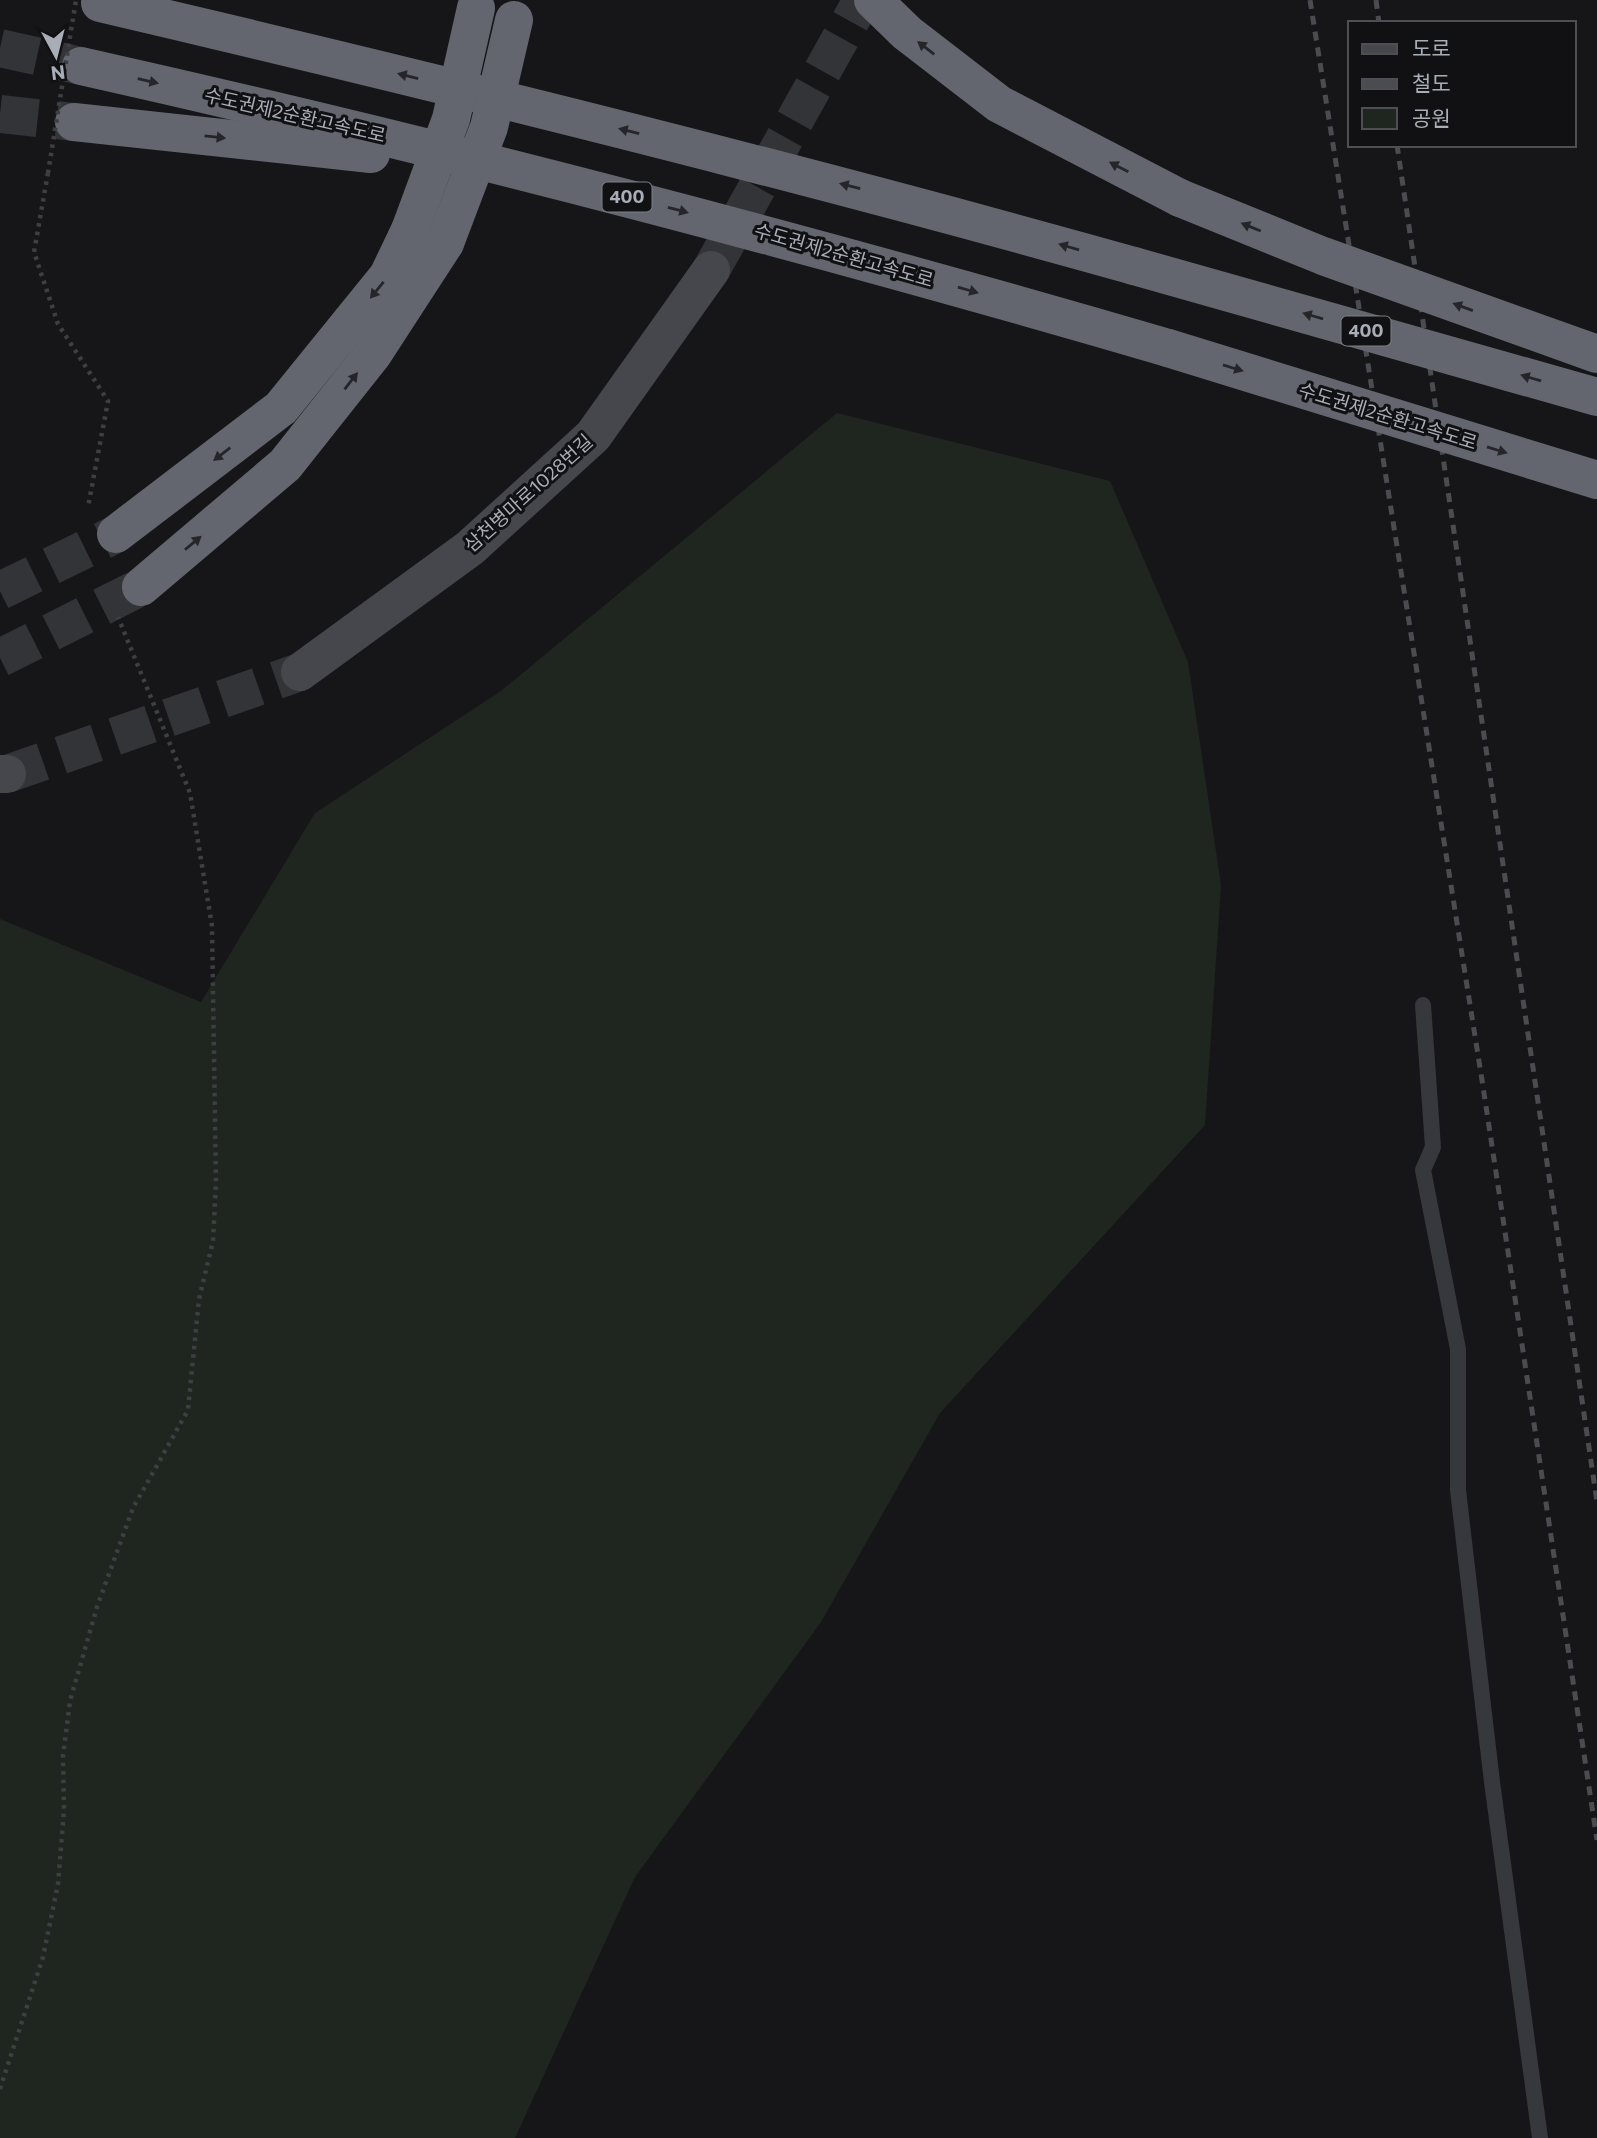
<svg xmlns="http://www.w3.org/2000/svg" width="1597" height="2138" font-family="Commissioner,'Noto Sans KR',sans-serif">
  <rect width="100%" height="100%" fill="#161618"/>
  <polygon fill="#1e261f" points="837,413 1110,481 1188,662 1221,885 1205,1125 940,1413 821,1622 635,1877 515,2138 0,2138 0,919 201,1002 315,813 501,691"/>
  <g fill="none" stroke-linecap="round" stroke-linejoin="round">
    <g stroke="#333438" stroke-width="38" stroke-dasharray="38 19" stroke-linecap="butt">
      <polyline points="711,270 862,0"/>
      <polyline points="7,774 300,672"/>
    </g>
    <g stroke="#333438" stroke-width="38" stroke-dasharray="38 19" stroke-linecap="butt">
      <polyline points="0,48 81,66"/>
      <polyline points="0,114 74,122"/>
      <polyline points="0,591 116,534"/>
      <polyline points="0,658 141,587"/>
    </g>
    <g stroke="#3d3f44" stroke-width="4.5" stroke-dasharray="3.5 5" stroke-linecap="butt">
      <polyline points="48,173 34,252 58,324 108,401 88,507"/>
      <polyline points="0,2089 43,1957 58,1884 64,1810 63,1756 70,1701 97,1607 133,1508 188,1410 199,1299 213,1241 216,1182 212,926 190,793 118,617"/>
    </g>
    <polyline stroke="#37383d" stroke-width="16" points="1423,1005 1433,1147 1423,1170 1458,1349 1458,1490 1492,1782 1540,2138"/>
    <g stroke="#45474d" stroke-width="38">
      <polyline points="300,672 470,548 593,436 711,270"/>
      <polyline points="0,774 7,774"/>
    </g>
    <g stroke="#63666e" stroke-width="38">
      <polyline points="873,0 907,33 999,104 1180,198"/>
      <path d="M100,3C446,84 792,170 1134,266"/>
      <path d="M81,66C447,148 808,243 1168,348"/>
      <polyline points="74,122 371,154"/>
      <polyline points="116,534 281,408 388,276 410,230"/>
      <polyline points="141,587 285,465 373,354 445,243"/>
    </g>
    <g stroke="#4a4c52" stroke-width="5" stroke-dasharray="9 7" stroke-linecap="butt">
      <polyline points="1310,0 1482,1080 1597,1840"/>
      <polyline points="1376,0 1379,23"/>
      <polyline points="1397,145 1597,1502"/>
    </g>
    <polyline stroke="#3d3f44" stroke-width="4.5" stroke-dasharray="3.5 5" stroke-linecap="butt" points="48,173 76,0"/>
    <g stroke="#63666e" stroke-width="38">
      <polyline points="1180,198 1323,256 1597,354"/>
      <polyline points="410,230 451,119 476,8"/>
      <polyline points="445,243 489,127 514,20"/>
      <polyline points="1134,266 1597,397"/>
      <polyline points="1168,348 1597,480"/>
    </g>
  </g>
  <defs><path id="oneway-solid" d="M-6-.8H1V-3.2L6.5 0L1 3.2V.8H-6Z" transform="scale(1.75)"/></defs>
  <g fill="#26262a">
    <use href="#oneway-solid" transform="translate(926 48) rotate(-142)"/>
    <use href="#oneway-solid" transform="translate(408 76) rotate(-166)"/>
    <use href="#oneway-solid" transform="translate(148 81) rotate(13)"/>
    <use href="#oneway-solid" transform="translate(629 131) rotate(-166)"/>
    <use href="#oneway-solid" transform="translate(215 137) rotate(6)"/>
    <use href="#oneway-solid" transform="translate(1119 167) rotate(-153)"/>
    <use href="#oneway-solid" transform="translate(850 186) rotate(-166)"/>
    <use href="#oneway-solid" transform="translate(678 210) rotate(15)"/>
    <use href="#oneway-solid" transform="translate(1251 227) rotate(-158)"/>
    <use href="#oneway-solid" transform="translate(1069 247) rotate(-164)"/>
    <use href="#oneway-solid" transform="translate(377 290) rotate(129)"/>
    <use href="#oneway-solid" transform="translate(968 290) rotate(16)"/>
    <use href="#oneway-solid" transform="translate(1463 307) rotate(-160)"/>
    <use href="#oneway-solid" transform="translate(1313 316) rotate(-164)"/>
    <use href="#oneway-solid" transform="translate(1233 368) rotate(17)"/>
    <use href="#oneway-solid" transform="translate(1531 378) rotate(-164)"/>
    <use href="#oneway-solid" transform="translate(351 381) rotate(-52)"/>
    <use href="#oneway-solid" transform="translate(1497 450) rotate(17)"/>
    <use href="#oneway-solid" transform="translate(222 454) rotate(142)"/>
    <use href="#oneway-solid" transform="translate(193 543) rotate(-40)"/>
  </g>
  <g text-anchor="middle" stroke-width="6" stroke-linejoin="round" paint-order="stroke">
    <g fill="#111113" stroke="#7b7e86" stroke-width="2">
      <rect x="602.5" y="182.5" width="49" height="29" rx="5"/>
      <rect x="1341.5" y="316.5" width="49" height="29" rx="5"/>
    </g>
    <g font-size="18" font-weight="bold" fill="#a8adb8">
      <text x="627" y="203">400</text>
      <text x="1366" y="337">400</text>
    </g>
    <g font-size="19" fill="#a8adb8" stroke="#111113">
      <text transform="translate(295 115) rotate(13)" y="7">수도권제2순환고속도로</text>
      <text transform="translate(844 255) rotate(16)" y="7">수도권제2순환고속도로</text>
      <text transform="translate(1388 416) rotate(17)" y="7">수도권제2순환고속도로</text>
      <text transform="translate(528 493) rotate(-42)" y="7">삼천병마로1028번길</text>
    </g>
  </g>
  <rect x="1348" y="21" width="228" height="126" fill="#111113" stroke="#4d4f55" stroke-width="2"/>
  <rect x="1362" y="44" width="35" height="10" fill="#45474d" stroke="#4d4f55" stroke-width="2"/>
  <text x="1412" y="56" font-size="21" fill="#a8adb8">도로</text>
  <rect x="1362" y="79" width="35" height="10" fill="#4a4c52" stroke="#4d4f55" stroke-width="2"/>
  <text x="1412" y="91" font-size="21" fill="#a8adb8">철도</text>
  <rect x="1362" y="108" width="35" height="21" fill="#1e261f" stroke="#4d4f55" stroke-width="2"/>
  <text x="1412" y="126" font-size="21" fill="#a8adb8">공원</text>
  <g transform="translate(56 56) rotate(173)" stroke="#111113" stroke-width="5" paint-order="stroke">
  <path d="M0-5L12 26L0 18L-12 26Z" fill="#a8adb8"/>
  <text y="-10" font-size="19" font-weight="bold" text-anchor="middle" fill="#a8adb8">N</text>
  </g>
</svg>
